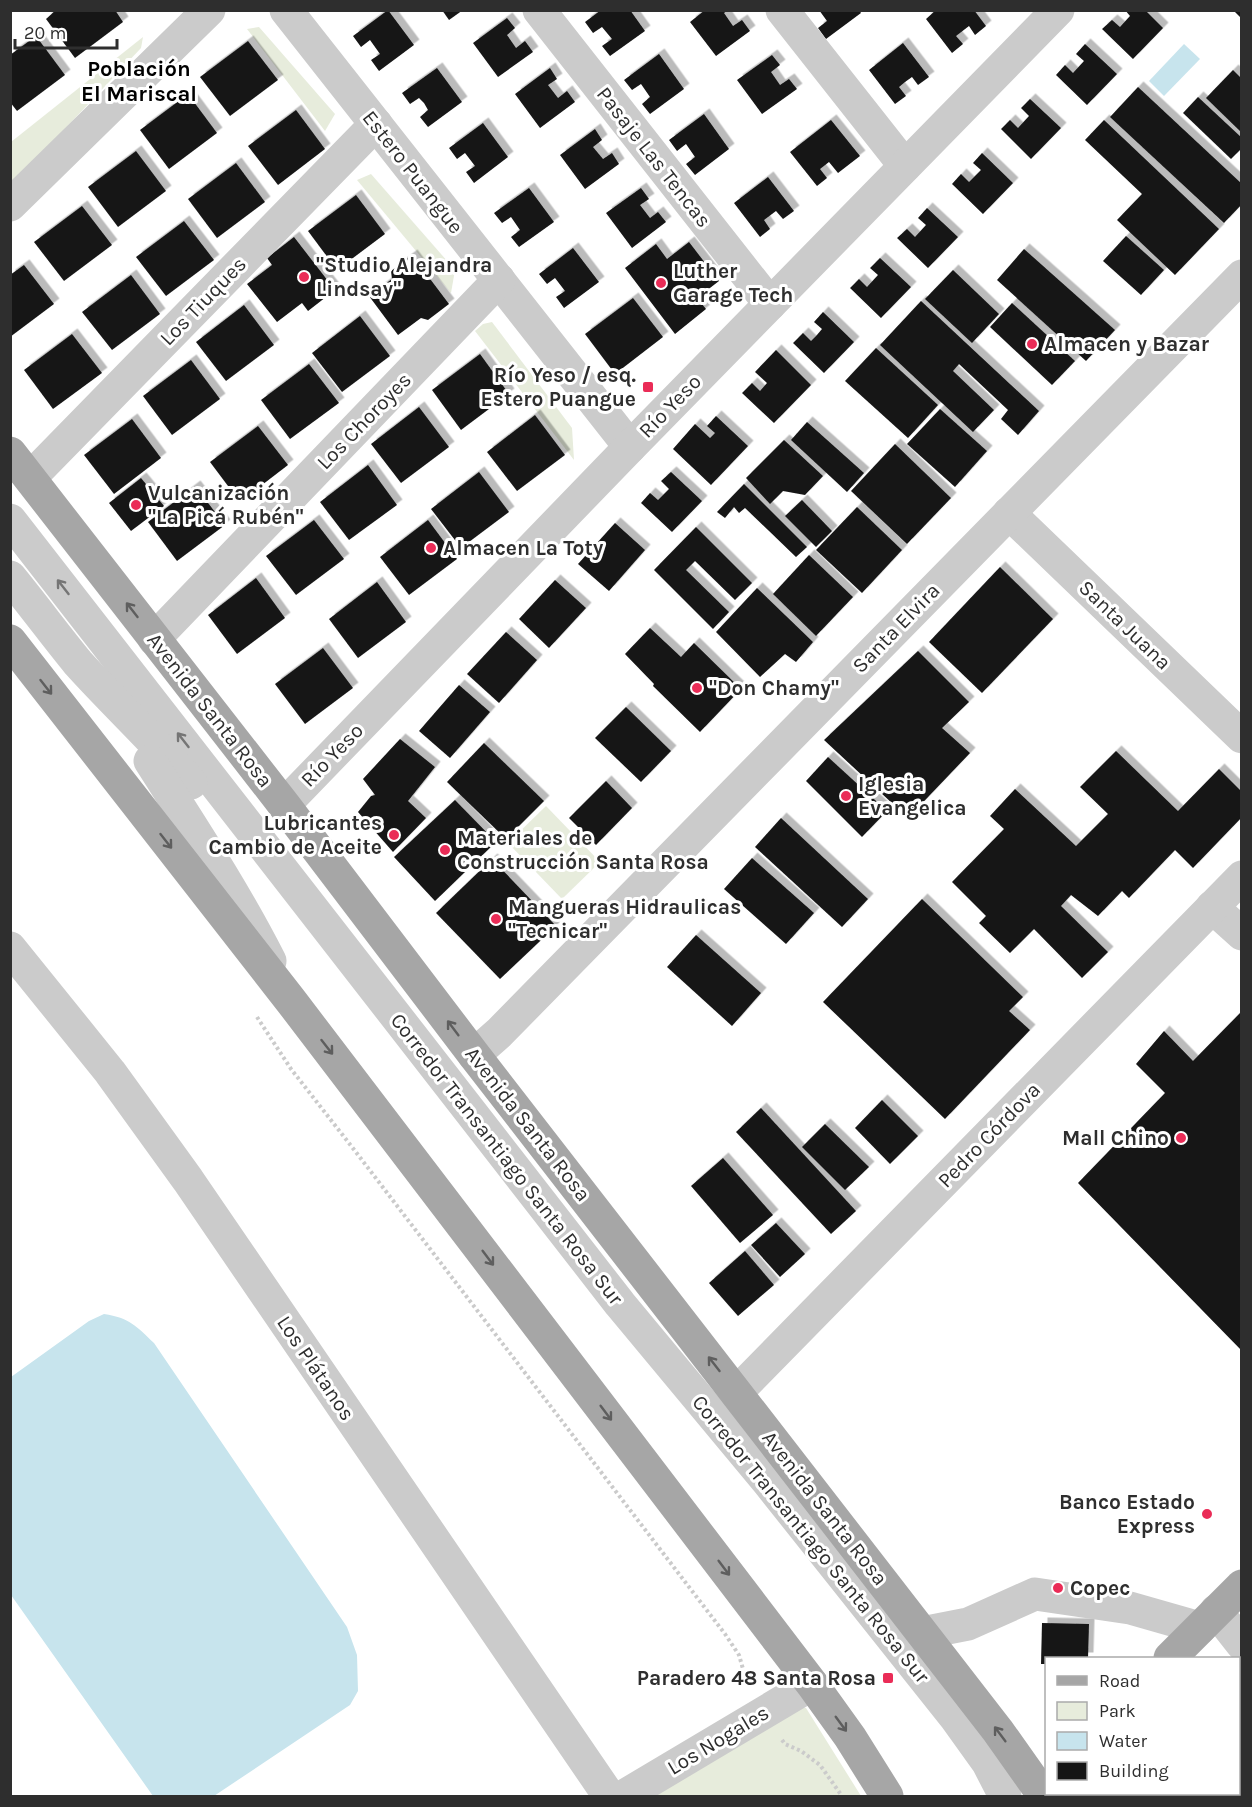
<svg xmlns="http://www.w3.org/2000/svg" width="1252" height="1807" font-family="Karla,sans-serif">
  <defs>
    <filter id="shadow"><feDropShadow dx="5.5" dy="-5.5" stdDeviation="0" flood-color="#0004"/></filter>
  </defs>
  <rect width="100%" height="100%" fill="#fff"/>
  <g fill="#e7ecdc">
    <polygon points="259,27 335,114 325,131 247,29"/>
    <polygon points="143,37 141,48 11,186 11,142"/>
    <polygon points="371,174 455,270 451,293 357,180"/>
    <polygon points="492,322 572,428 574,460 475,331 483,324"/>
    <polygon points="546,806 600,862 562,899 508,843"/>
    <polygon points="1239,1659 1242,1663 1241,1796 1125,1796 1126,1794 1238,1794"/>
    <polygon points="786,1705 806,1708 861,1796 650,1796"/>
  </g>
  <g fill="#c7e4ed">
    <polygon points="1184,44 1200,59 1164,96 1149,81"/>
    <path d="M104,1314C130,1318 136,1326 154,1343L347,1627L357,1655L358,1691L350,1705L214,1796H153L11,1595V1377L89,1321Z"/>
  </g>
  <g fill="#151515" filter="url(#shadow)">
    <polygon points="56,10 115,10 123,22 75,58 46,19"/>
    <polygon points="388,10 414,45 379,71 371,60 380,54 370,40 361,47 353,36"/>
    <polygon points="442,10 463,10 449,20"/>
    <polygon points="601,10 630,10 645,31 610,56 602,46 612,39 602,27 593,33 585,22"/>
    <polygon points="705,10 728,10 724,13 733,26 742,20 750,31 716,56 690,22"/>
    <polygon points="819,10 859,10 861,13 826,39 818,28 827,21"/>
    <polygon points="936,10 974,10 986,26 975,35 969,26 956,36 963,44 952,53 926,19"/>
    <polygon points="1125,10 1145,10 1163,28 1133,59 1102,29 1112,20 1120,27 1130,16"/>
    <polygon points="1233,10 1242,10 1242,19"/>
    <polygon points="507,18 515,28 507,35 516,48 525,41 533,52 498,77 473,43"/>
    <polygon points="36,36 65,75 17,111 10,102 10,55"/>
    <polygon points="248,41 278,80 230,116 200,77"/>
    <polygon points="903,43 929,77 918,85 912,77 905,82 899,87 906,96 895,104 869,70"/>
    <polygon points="1085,44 1117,74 1087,105 1056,75 1065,65 1073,73 1084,61 1076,54"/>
    <polygon points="659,54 684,89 650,114 642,104 650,97 641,84 632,90 624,80"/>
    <polygon points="772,55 780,65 771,72 780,85 789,79 797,89 762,114 737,80"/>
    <polygon points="437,68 462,102 428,127 420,117 428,110 424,103 419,98 410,104 402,93"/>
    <polygon points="550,68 557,79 548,85 558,98 567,91 575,102 540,128 515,94"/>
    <polygon points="1233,70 1242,79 1242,133 1206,98"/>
    <polygon points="1138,87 1242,184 1242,204 1224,223 1110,117"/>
    <polygon points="188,94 217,133 169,169 140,130"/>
    <polygon points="1198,97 1242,138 1242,148 1231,159 1183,113"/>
    <polygon points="1030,99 1061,128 1031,159 1001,129 1010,120 1018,128 1029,116 1021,108"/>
    <polygon points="296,110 325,149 278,185 248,146"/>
    <polygon points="704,114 729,149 695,175 686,164 695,157 686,144 677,151 669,140"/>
    <polygon points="831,120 860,156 838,173 829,162 820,169 827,178 817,186 790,152"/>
    <polygon points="1104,120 1219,229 1175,275 1117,220 1142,194 1085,140"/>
    <polygon points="483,123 508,157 474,183 466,172 475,166 465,153 457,159 449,148"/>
    <polygon points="595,129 602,140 593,147 603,159 612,153 619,164 585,189 560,155"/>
    <polygon points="136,151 166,191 118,227 88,187"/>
    <polygon points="982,153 1013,183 983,214 952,184 961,174 969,182 981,170 973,163"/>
    <polygon points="236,163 265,202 217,238 188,199"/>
    <polygon points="768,177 794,211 783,219 776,211 764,220 770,229 760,237 734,203"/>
    <polygon points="529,188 554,222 519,247 511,237 520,230 511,217 502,223 494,213"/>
    <polygon points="641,188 649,199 640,205 650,218 658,212 666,222 632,248 606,213"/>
    <polygon points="356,195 385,234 337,270 308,231"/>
    <polygon points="82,206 112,245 64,281 34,242"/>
    <polygon points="927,208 958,237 928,268 897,238 907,229 915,237 926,225 918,218"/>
    <polygon points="184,221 214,260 166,296 136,257"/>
    <polygon points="1126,236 1164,270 1141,295 1103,261"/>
    <polygon points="294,237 335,290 308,311 302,303 277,322 247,284 272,265 267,258"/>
    <polygon points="689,242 719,281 697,298 706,309 675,334 625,268 656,244 667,259"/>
    <polygon points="573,248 599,282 564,308 556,297 565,291 555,278 547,284 539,274"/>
    <polygon points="1024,249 1115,330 1086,361 997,280"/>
    <polygon points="412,255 449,304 428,320 421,318 398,335 369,296 392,279 391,271"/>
    <polygon points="880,258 911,287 881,318 850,288 859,279 867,287 878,275 870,268"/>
    <polygon points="24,265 54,304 10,337 10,275"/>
    <polygon points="953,270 999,314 972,343 925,299"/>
    <polygon points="131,275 160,314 112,350 82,312"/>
    <polygon points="633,298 663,337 615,374 585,334"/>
    <polygon points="921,301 1039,411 1018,435 1001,419 1008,410 959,364 953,371 994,410 973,432 880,345"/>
    <polygon points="1012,303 1075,361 1052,385 990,327"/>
    <polygon points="244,305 274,345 226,381 196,342"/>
    <polygon points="823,312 854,342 824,373 793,343 803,333 811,341 817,335 822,329 814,322"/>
    <polygon points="360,316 390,356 342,392 312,353"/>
    <polygon points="72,334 102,373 53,409 24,370"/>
    <polygon points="876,348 938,405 908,438 845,381"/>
    <polygon points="776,350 811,385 774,423 742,393 752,383 760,391 767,383 755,372"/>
    <polygon points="480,354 509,394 461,430 432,390"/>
    <polygon points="191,360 220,399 172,435 143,396"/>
    <polygon points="309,364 339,403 290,439 261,400"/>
    <polygon points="419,407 449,447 401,483 371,444"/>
    <polygon points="940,409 987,451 955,487 907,444"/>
    <polygon points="535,415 565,455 517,491 487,452"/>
    <polygon points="716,416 748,446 711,485 673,449 695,424 710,438 715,433 707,426"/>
    <polygon points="132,419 161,458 114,494 84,455"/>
    <polygon points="807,422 864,473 847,492 791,440"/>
    <polygon points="258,426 288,465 240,502 210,462"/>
    <polygon points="784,440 823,476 805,495 783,491 770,504 746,478"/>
    <polygon points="895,444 951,498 907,544 851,491"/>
    <polygon points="368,465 397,505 349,540 320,502"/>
    <polygon points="479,472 509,512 461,548 431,509"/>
    <polygon points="671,472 702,501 672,532 641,503 650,493 658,500 669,489 661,481"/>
    <polygon points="141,478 164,506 131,531 109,503"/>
    <polygon points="744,484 807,547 796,557 745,508 739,513 734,507 725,518 717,512"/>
    <polygon points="195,486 225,525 177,561 148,522"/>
    <polygon points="802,500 832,531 816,547 785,516"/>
    <polygon points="857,507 902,550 862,593 816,550"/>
    <polygon points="314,520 344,559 296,595 266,556"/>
    <polygon points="428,520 457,559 409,595 380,557"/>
    <polygon points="615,523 645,550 609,591 578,564"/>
    <polygon points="696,527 752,583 735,600 695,561 686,570 729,612 713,629 654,570"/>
    <polygon points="809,555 853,597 816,636 773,594"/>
    <polygon points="1000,567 1053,619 982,693 929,642"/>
    <polygon points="256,578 285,618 237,654 208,615"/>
    <polygon points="555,580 586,608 549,648 519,619"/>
    <polygon points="377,582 406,622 358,658 329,619"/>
    <polygon points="757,588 813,642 796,662 785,654 760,677 716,632"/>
    <polygon points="650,628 681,657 694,643 741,689 700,732 653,686 654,684 625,654"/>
    <polygon points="506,632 537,660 499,703 467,674"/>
    <polygon points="323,648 353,688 305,724 275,684"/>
    <polygon points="918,651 969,702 942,728 970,753 908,818 824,740"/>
    <polygon points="459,685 490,712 450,758 419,731"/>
    <polygon points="626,707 671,751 641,782 595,738"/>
    <polygon points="400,739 435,767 408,801 426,818 393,852 358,812 371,796 375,795 363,779"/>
    <polygon points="484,743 544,801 506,839 447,782"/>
    <polygon points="1116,751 1178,811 1219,769 1242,792 1242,817 1193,868 1175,850 1129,898 1122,891 1098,916 1071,895 1061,906 1108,952 1082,978 1034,929 1010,953 979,923 986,916 952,882 1004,829 990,816 1015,789 1076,846 1108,814 1080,787"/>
    <polygon points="828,757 887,811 862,837 806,781"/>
    <polygon points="606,781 632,808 596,845 569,818"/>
    <polygon points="455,800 496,842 435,901 394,857"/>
    <polygon points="781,818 868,899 842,927 755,847"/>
    <polygon points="752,858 814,913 786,944 724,889"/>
    <polygon points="492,859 556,926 500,979 436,913"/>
    <polygon points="922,899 1023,997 1009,1011 1030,1030 945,1119 823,1002"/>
    <polygon points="696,935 761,993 732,1026 667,967"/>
    <polygon points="1242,1011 1242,1351 1078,1183 1165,1093 1136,1064 1164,1031 1193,1061"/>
    <polygon points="882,1100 918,1136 890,1164 855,1128"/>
    <polygon points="761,1108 856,1211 831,1234 736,1132"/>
    <polygon points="825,1124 869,1167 845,1190 802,1147"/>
    <polygon points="723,1158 773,1215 740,1243 691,1186"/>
    <polygon points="776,1223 805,1254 780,1277 751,1245"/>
    <polygon points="745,1251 774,1285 738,1316 709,1283"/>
    <polygon points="1042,1623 1089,1624 1088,1658 1046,1658 1046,1664 1041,1664"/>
  </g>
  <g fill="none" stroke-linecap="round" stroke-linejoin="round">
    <g stroke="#cbcbcb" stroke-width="4" stroke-dasharray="3 3" stroke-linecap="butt">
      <polyline points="257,1017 291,1069 352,1147 725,1634 739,1655 747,1683"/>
      <polyline points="782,1740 785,1744 801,1751 820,1765 842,1796"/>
    </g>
    <g stroke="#cbcbcb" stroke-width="33">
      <polyline points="286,10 630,447"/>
      <polyline points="539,10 770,304"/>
      <polyline points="782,10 905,166"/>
      <polyline points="10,205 209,10"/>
      <polyline points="30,478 376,124"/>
      <polyline points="1009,513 1242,737"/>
      <polyline points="10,520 620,1304 768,1482 955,1717 988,1763 1005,1796"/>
      <path d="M10,577C33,605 55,635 78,663C115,704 155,741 191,783"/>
      <polyline points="154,639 499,280"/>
      <path d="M150,761C192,827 235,892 270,961"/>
      <polyline points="284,805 630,447 1058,10"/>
      <polyline points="1212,907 1242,934"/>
      <polyline points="10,948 110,1072 188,1180 609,1796"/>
      <polyline points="474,1055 499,1033 1242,276"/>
      <polyline points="736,1393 1242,877"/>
      <polyline points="1216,1611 1242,1644"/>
      <polyline points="922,1633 968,1624 1035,1594 1130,1608 1200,1628"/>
      <polyline points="624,1796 812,1684"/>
    </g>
    <g stroke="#a6a6a6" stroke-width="33">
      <polyline points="10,453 284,805 474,1055 998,1731 1044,1796"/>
      <polyline points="10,641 291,1001 812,1684 850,1737 887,1796"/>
      <polyline points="1170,1658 1242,1586"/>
      <polyline points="1088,1796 1089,1794"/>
    </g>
  </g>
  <defs><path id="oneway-shaft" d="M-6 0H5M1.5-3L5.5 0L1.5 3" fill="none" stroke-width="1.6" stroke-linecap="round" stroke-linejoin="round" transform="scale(1.5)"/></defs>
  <g stroke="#757575">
    <use href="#oneway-shaft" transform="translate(63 587) rotate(-128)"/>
    <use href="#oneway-shaft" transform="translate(183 740) rotate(-128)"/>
  </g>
  <g stroke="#5e5e5e">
    <use href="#oneway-shaft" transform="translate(132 610) rotate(-128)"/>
    <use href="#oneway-shaft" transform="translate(46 687) rotate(52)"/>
    <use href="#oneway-shaft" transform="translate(166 841) rotate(52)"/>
    <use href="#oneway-shaft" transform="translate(453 1028) rotate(-127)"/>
    <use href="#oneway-shaft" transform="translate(327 1047) rotate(52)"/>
    <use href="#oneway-shaft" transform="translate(488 1258) rotate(53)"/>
    <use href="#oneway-shaft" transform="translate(714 1364) rotate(-128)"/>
    <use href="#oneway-shaft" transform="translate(606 1413) rotate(53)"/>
    <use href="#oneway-shaft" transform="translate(724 1568) rotate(53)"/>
    <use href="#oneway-shaft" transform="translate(841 1724) rotate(54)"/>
    <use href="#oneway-shaft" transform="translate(1000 1734) rotate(-127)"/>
  </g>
  <g fill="#ea2c57" stroke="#fff" stroke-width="2">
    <circle cx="304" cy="277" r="6"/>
    <circle cx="661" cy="283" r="6"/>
    <circle cx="1032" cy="344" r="6"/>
    <rect x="642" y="381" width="12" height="12" rx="3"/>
    <circle cx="136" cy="505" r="6"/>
    <circle cx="431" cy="548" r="6"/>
    <circle cx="697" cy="688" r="6"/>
    <circle cx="846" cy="796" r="6"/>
    <circle cx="394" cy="835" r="6"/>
    <circle cx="445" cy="850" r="6"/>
    <circle cx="496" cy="919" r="6"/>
    <circle cx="1181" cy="1138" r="6"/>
    <circle cx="1207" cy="1514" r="6"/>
    <circle cx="1058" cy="1588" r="6"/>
    <rect x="882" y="1672" width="12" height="12" rx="3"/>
  </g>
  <g text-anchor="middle" stroke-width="6" stroke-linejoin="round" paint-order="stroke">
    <g font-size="21" fill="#2e2e2e" stroke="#fff">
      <text transform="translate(654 157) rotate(52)" y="7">Pasaje Las Tencas</text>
      <text transform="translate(413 172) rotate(52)" y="7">Estero Puangue</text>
      <text transform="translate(203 301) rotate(-46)" y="7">Los Tiuques</text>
      <text transform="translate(670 406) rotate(-46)" y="7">Río Yeso</text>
      <text transform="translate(364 421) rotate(-46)" y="7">Los Choroyes</text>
      <text transform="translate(1125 625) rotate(44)" y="7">Santa Juana</text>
      <text transform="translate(896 628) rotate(-46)" y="7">Santa Elvira</text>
      <text transform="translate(210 710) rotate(52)" y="7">Avenida Santa Rosa</text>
      <text transform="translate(332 755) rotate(-46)" y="7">Río Yeso</text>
      <text transform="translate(528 1124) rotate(52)" y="7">Avenida Santa Rosa</text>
      <text transform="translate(989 1135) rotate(-46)" y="7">Pedro Córdova</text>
      <text transform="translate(507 1159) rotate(52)" y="7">Corredor Transantiago Santa Rosa Sur</text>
      <text transform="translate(316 1368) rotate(56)" y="7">Los Plátanos</text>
      <text transform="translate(825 1508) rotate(52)" y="7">Avenida Santa Rosa</text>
      <text transform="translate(811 1539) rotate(51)" y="7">Corredor Transantiago Santa Rosa Sur</text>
      <text transform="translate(718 1740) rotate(-31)" y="7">Los Nogales</text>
    </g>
    <g font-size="21" font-weight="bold" fill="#2e2e2e" stroke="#fff" text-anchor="start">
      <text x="316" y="272">"Studio Alejandra<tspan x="316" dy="24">Lindsay"</tspan></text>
      <text x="673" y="278">Luther<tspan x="673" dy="24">Garage Tech</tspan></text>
      <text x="1044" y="351">Almacen y Bazar</text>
      <text x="636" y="382" text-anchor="end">Río Yeso / esq.<tspan x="636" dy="24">Estero Puangue</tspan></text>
      <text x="148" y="500">Vulcanización<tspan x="148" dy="24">"La Picá Rubén"</tspan></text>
      <text x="443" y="555">Almacen La Toty</text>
      <text x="709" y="695">"Don Chamy"</text>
      <text x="858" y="791">Iglesia<tspan x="858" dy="24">Evangelica</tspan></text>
      <text x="382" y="830" text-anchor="end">Lubricantes<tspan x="382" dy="24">Cambio de Aceite</tspan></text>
      <text x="457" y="845">Materiales de<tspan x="457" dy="24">Construcción Santa Rosa</tspan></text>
      <text x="508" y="914">Mangueras Hidraulicas<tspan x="508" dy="24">"Tecnicar"</tspan></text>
      <text x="1169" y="1145" text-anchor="end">Mall Chino</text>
      <text x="1195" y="1509" text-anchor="end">Banco Estado<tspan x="1195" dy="24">Express</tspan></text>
      <text x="1070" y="1595">Copec</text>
      <text x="876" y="1685" text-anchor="end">Paradero 48 Santa Rosa</text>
    </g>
    <g font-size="22" font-weight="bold" fill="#000" stroke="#fff">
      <text x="139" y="76">Población<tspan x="139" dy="25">El Mariscal</tspan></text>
    </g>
  </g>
  <rect width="1252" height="1807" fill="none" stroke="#2e2e2e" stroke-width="24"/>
  <rect x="1045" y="1657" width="195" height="138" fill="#ffffff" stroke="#ababab" stroke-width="1.5"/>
  <rect x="1057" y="1676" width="30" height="9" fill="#a6a6a6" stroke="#ababab" stroke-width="1.5"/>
  <text x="1099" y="1687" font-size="18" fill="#2e2e2e">Road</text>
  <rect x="1057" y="1702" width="30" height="18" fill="#e7ecdc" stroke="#ababab" stroke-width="1.5"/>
  <text x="1099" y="1717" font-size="18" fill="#2e2e2e">Park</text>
  <rect x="1057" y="1732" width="30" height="18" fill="#c7e4ed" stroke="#ababab" stroke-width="1.5"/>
  <text x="1099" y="1747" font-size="18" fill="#2e2e2e">Water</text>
  <rect x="1057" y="1762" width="30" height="18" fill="#151515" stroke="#ababab" stroke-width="1.5"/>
  <text x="1099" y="1777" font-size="18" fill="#2e2e2e">Building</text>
  <path d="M15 39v9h102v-9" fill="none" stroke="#2e2e2e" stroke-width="3"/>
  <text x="24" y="39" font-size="18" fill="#2e2e2e" stroke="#ffffff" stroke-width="4.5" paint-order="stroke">20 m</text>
</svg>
